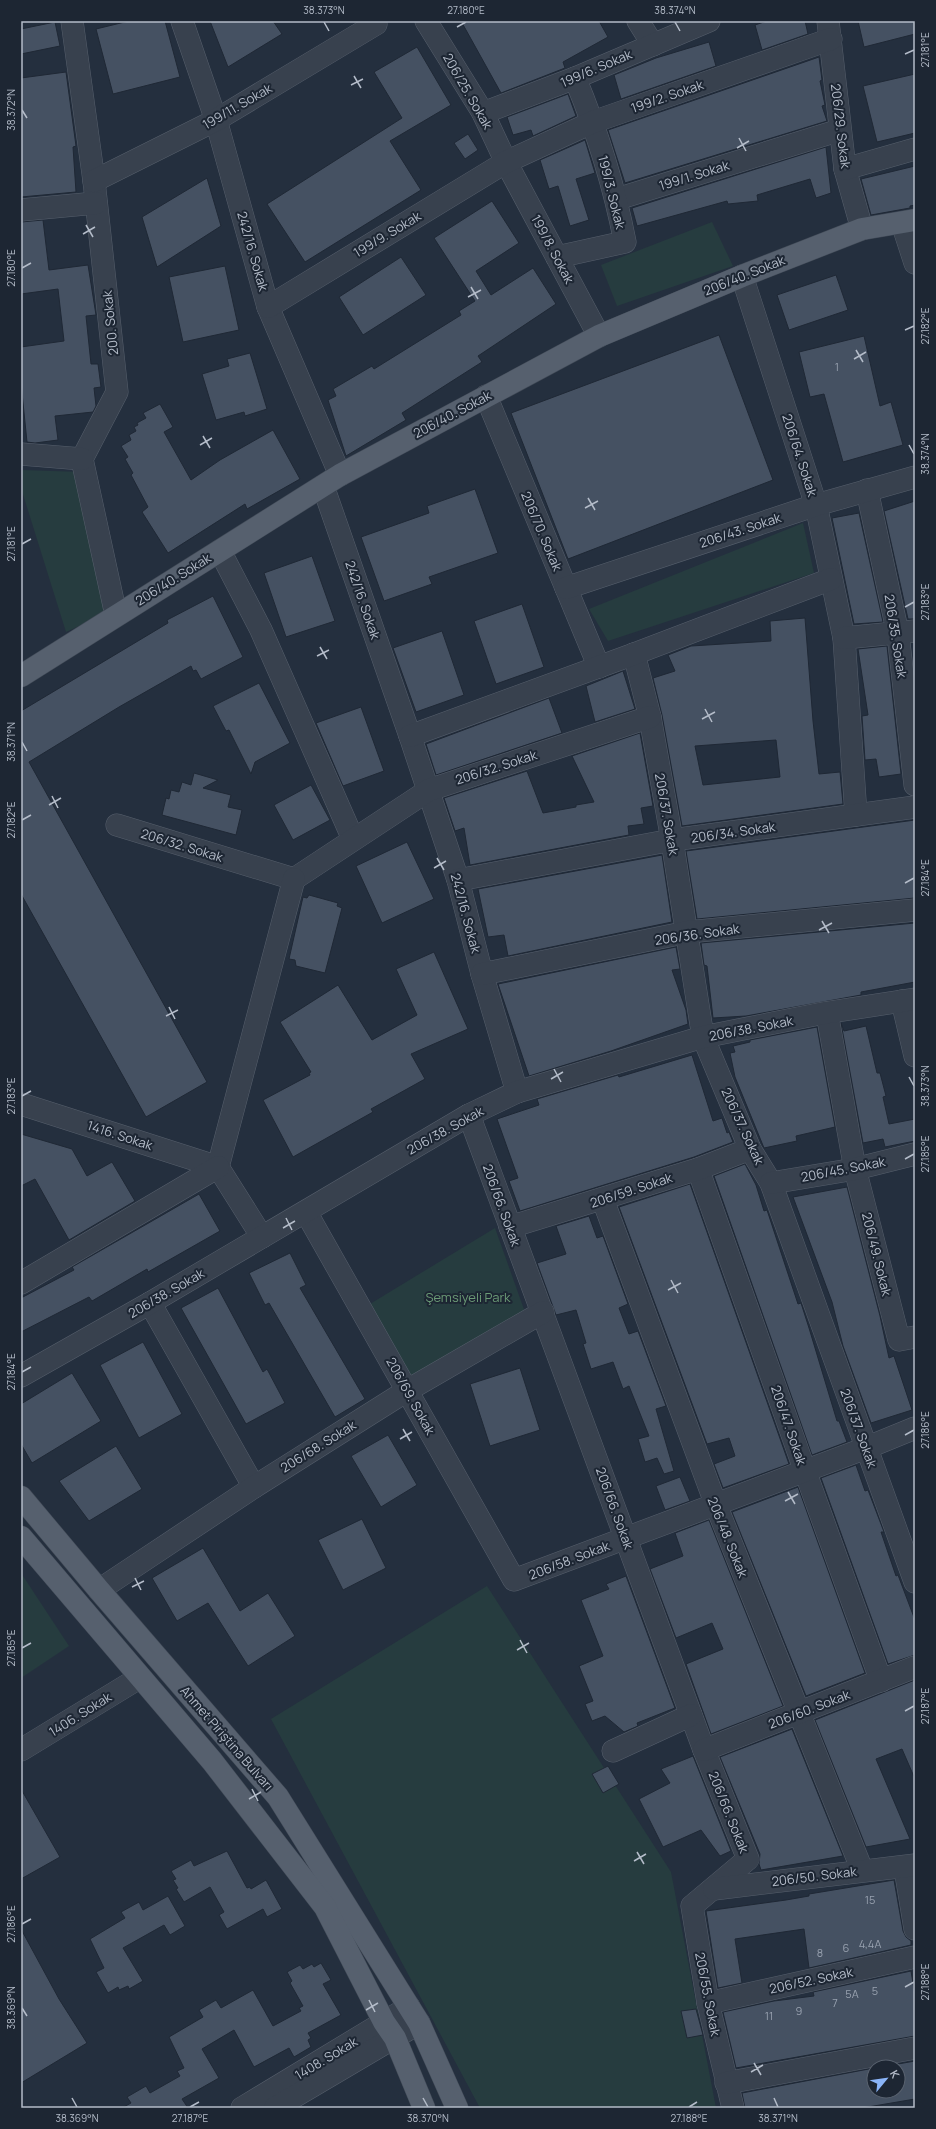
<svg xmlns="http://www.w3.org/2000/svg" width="936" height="2129" font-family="Manrope,sans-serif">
  <rect width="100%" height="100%" fill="#242f3e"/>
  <g fill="#263c3f">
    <polygon points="712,222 733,266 617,306 601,265"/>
    <polygon points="21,470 81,472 112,611 66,632 21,488"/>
    <polygon points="803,523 814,573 608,641 589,609"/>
    <polygon points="495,1228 526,1315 412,1380 365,1307"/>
    <polygon points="21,1573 69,1646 21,1678"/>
    <polygon points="487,1586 671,1872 716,2108 480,2108 271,1719"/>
  </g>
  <g fill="#455162" stroke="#1f2835" fill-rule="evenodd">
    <polygon points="129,21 165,21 180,77 113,94 96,29"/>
    <polygon points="210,21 273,21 282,34 228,67"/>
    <polygon points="461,21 599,21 608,37 563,62 565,68 501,93"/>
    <polygon points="767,21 805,21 808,34 762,50 755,25"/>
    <polygon points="858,21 915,21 915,34 864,47"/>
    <polygon points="55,22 60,46 21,54 21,29"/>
    <polygon points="709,42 716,66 621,99 614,75 656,58"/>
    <polygon points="417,47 451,105 390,141 421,190 305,262 267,204 402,118 374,72"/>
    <polygon points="819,57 822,80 820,81 825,105 822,106 827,121 625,183 608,130"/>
    <polygon points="66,72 76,146 73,147 76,192 21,197 21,78"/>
    <polygon points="915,74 915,133 877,142 863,86"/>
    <polygon points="568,94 576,116 533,136 531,130 513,135 507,117"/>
    <polygon points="468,134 478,150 465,159 454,143"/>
    <polygon points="585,140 595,173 576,179 589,220 570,226 558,186 549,189 540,160"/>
    <polygon points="826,147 831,193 816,198 810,179 757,195 758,201 728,204 727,201 637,226 632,208"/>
    <polygon points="915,166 915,205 910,206 910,208 871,215 861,179"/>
    <polygon points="207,178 221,226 157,267 142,217"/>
    <polygon points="492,201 519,243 476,271 491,295 533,268 556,304 478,356 482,362 402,413 406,420 346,456 328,400 336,396 333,389 372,366 374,369 461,315 459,311 475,301 434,238"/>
    <polygon points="43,220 49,270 88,265 96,315 86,316 91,364 98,364 101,387 94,388 96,406 93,412 55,416 58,440 35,443 27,442 21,383 21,347 64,341 58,289 21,294 21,222"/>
    <polygon points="401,257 426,295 363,335 339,297"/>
    <polygon points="225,266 239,330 183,342 169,277"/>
    <polygon points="836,275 848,310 789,330 777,295"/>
    <polygon points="719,335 773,480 568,559 511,413"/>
    <polygon points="864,336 880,406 891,402 903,445 843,462 824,394 810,397 799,352"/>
    <polygon points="250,353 267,409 245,416 244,412 216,420 202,374 229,366 227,359"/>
    <polygon points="160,404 173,427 164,432 191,480 220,460 273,430 300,479 247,509 245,504 168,553 142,512 148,507 131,475 133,473 125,459 128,457 121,446 131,440 129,435 136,431 134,427 138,425 137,423 146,418 143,413"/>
    <polygon points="475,489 498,553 429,577 432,584 384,601 361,537 429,513 427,506"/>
    <polygon points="915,501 915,619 908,619 884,511"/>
    <polygon points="859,513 883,622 854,624 832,518"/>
    <polygon points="312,556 335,621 286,637 264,573"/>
    <polygon points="213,596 243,657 201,679 196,670 193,671 191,666 119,707 29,762 207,1082 146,1117 21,894 21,711 168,623 167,620"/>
    <polygon points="522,604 544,667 496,684 474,621"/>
    <path d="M805,618L813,721L819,774L840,772L843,804L682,826L662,715L653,678L675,671L668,655L691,646L771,641L770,621ZM776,740L780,777L703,785L695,746Z"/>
    <polygon points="442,631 464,695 416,712 393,648"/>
    <polygon points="887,646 901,774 879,777 876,759 865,760 862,716 868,715 858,649"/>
    <polygon points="623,671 635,709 595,722 586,686"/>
    <polygon points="259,683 290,743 255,762 251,774 229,730 226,731 213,706"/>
    <polygon points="549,698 562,733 436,775 426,744"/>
    <polygon points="361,707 384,771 343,786 316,723"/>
    <polygon points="640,733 653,806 641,808 644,824 628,826 629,835 470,865 464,828 455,831 444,798 527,771 543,813 576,807 576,805 594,802 572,756"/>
    <polygon points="194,773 218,780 203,788 231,795 228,807 242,810 236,835 162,815 166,798 169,799 171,790 179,792 182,782 191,785"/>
    <polygon points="311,785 330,820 293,840 274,805"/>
    <polygon points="915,820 915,898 697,919 686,851"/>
    <polygon points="407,842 434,899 382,923 356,866"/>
    <polygon points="662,855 672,922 508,956 504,935 488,937 478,889"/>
    <polygon points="309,895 338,903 337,906 342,908 325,973 296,966 295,960 289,959 303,897 307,898"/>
    <polygon points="915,923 915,982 861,992 861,995 746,1016 713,1018 707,966 704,965 701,943"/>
    <polygon points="676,947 680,969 672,970 686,1010 688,1024 611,1051 529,1076 498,984"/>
    <polygon points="434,952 468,1029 411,1054 425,1079 371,1109 373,1112 293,1157 263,1100 310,1075 309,1073 311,1072 280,1022 338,985 372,1040 417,1015 396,969"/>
    <polygon points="841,1023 844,1031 866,1026 877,1073 880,1073 886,1096 883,1097 889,1124 915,1119 915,1141 885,1147 883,1139 863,1143"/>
    <polygon points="817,1027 835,1127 796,1136 797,1141 764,1148 735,1077 730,1053 735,1052 733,1046 750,1042 750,1040"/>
    <polygon points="692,1055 713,1121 722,1118 727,1133 729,1132 733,1142 694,1157 520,1211 509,1181 518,1178 497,1119 539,1105 537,1099 618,1075 619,1077"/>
    <polygon points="21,1134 72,1149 87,1176 112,1162 135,1201 69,1240 35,1179 21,1186"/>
    <polygon points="745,1164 756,1185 764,1211 767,1210 798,1304 801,1303 809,1328 837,1421 839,1421 847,1442 812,1455 714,1176"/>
    <polygon points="690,1184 789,1464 723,1488 714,1464 735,1456 729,1438 707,1444 619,1207"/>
    <polygon points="847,1187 880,1316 889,1358 894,1356 912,1410 871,1423 843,1346 832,1302 793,1197"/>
    <polygon points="199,1194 220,1231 148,1272 147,1269 92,1301 89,1297 21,1332 21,1298 74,1270 72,1267"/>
    <polygon points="589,1216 597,1238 603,1236 628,1304 619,1308 629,1334 638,1331 666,1406 656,1409 674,1471 664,1474 657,1458 645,1462 638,1439 649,1436 629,1386 623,1389 613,1362 591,1369 583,1344 586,1343 576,1310 556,1315 537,1263 566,1254 556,1226"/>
    <polygon points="290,1253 306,1285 300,1288 365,1399 335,1417 269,1303 265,1305 249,1273"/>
    <polygon points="218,1288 263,1372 267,1369 285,1403 246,1424 181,1308"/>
    <polygon points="143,1342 182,1414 139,1438 100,1365"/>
    <polygon points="520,1368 540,1430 490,1446 470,1384"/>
    <polygon points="72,1373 101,1421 32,1463 21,1444 21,1404"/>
    <polygon points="388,1435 417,1485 381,1507 351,1456"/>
    <polygon points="116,1446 142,1489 89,1521 59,1481"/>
    <polygon points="856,1465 865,1491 868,1490 884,1532 881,1532 896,1576 898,1575 915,1620 915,1655 888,1664 821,1478"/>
    <polygon points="680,1477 690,1501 665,1510 656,1486"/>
    <polygon points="798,1487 865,1673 806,1696 732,1512"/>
    <polygon points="362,1519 386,1568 343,1590 318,1540"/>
    <polygon points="709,1520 783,1706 711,1734 686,1664 723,1649 712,1623 676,1638 650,1569 683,1556 675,1533"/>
    <polygon points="203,1548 240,1611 268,1593 295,1636 248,1666 208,1603 177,1621 152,1578"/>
    <polygon points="626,1576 675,1708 637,1723 638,1726 624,1732 605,1716 592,1721 585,1704 593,1701 579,1666 603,1656 581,1600 609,1589 606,1584"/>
    <polygon points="915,1680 915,1779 902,1749 876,1759 910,1839 866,1847 815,1720"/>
    <polygon points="792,1729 843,1856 761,1870 759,1864 760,1854 720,1757"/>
    <polygon points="693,1756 731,1851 720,1856 701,1830 663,1847 639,1799 670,1783 661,1769"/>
    <polygon points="608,1766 619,1784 603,1793 592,1774"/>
    <polygon points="21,1789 60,1857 21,1879"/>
    <polygon points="227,1851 247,1888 250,1887 251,1889 266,1880 282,1909 267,1917 263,1909 227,1929 219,1915 224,1912 210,1887 184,1902 176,1889 178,1888 173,1880 176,1879 171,1871 191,1860 194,1866"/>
    <polygon points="894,1880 903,1931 906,1937 911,1941 911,1945 809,1968 804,1929 735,1939 742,1983 718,1988 706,1911 786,1900 809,1896 809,1894"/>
    <polygon points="168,1896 185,1926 170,1935 164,1925 123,1948 143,1981 129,1989 128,1986 119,1990 118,1987 108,1993 96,1972 104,1968 90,1939 125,1918 121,1912 139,1902 143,1910"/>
    <polygon points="21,1929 59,1999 87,2043 21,2083"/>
    <polygon points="321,1963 331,1980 323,1984 341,2015 308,2033 311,2038 308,2040 311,2047 294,2057 289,2048 254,2067 234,2030 202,2049 219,2078 182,2099 188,2108 122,2108 131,2103 127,2097 146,2086 150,2093 180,2076 177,2071 184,2068 169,2037 203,2017 199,2010 216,2000 221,2008 253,1990 273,2026 301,2011 299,2008 303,2006 290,1983 292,1981 287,1972 300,1965 303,1969 312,1964 314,1967"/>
    <polygon points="911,1971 915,1995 915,2036 736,2068 723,2012 774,2001 814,1996 813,1992"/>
    <polygon points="696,2009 703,2035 687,2038 681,2011"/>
    <polygon points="915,2061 915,2099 862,2108 745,2108 742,2093 874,2068 874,2091 898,2091 898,2067 881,2067"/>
  </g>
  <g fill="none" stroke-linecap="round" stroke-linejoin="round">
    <defs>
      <g id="minor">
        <polyline points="72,21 94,181 117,392 82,459 116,615"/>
        <polyline points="182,21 216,120 268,307 340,475"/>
        <polyline points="426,21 483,113 506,162 599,336"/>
        <polyline points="638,21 653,45"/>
        <polyline points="828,21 845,169 862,229"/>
        <polyline points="483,113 575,78 709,21"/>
        <polyline points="845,169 915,149"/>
        <polyline points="94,181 216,120 376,24"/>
        <polyline points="617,199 840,130"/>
        <polyline points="21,210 96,203"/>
        <polyline points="902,223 915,263"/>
        <path d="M557,257L625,242C614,185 597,131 575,78"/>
        <polyline points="742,276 816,505 844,638 856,815"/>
        <polyline points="268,307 506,162 593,122 831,39"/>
        <polyline points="486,396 599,667"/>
        <polyline points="21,454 82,459"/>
        <polyline points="323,486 410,736 458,880 482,974 517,1092"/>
        <polyline points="867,490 898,634 915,785"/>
        <polyline points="220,551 261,630 353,839"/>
        <polyline points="566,588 816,505 915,477"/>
        <polyline points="844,638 915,631"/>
        <polyline points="634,654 650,717 672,840 703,1037 750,1149 771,1183 915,1582"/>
        <polyline points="410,736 634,654 831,579"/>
        <polyline points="117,825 294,879"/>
        <polyline points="294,879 429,790 650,717"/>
        <polyline points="458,880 672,840 915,807"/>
        <polyline points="482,974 688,932 915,910"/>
        <polyline points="902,1001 915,1056"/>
        <polyline points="827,1013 855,1169 899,1340 915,1337"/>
        <polyline points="21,1104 218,1167"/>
        <polyline points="469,1115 704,1750 748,1859 692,1906 708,2003 733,2108"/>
        <polyline points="218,1167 294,879"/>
        <polyline points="218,1167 262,1237"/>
        <polyline points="698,1169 805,1471 881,1681"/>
        <polyline points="771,1183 855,1169 915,1154"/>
        <polyline points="603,1200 716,1505 862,1870"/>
        <polyline points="306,1212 514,1580 866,1448 915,1428"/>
        <polyline points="510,1227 698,1169 750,1149"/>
        <polyline points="21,1283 218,1167"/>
        <polyline points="150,1303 254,1487"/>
        <polyline points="21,1376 150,1303 469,1115 517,1092 703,1037 824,1013 915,999"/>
        <polyline points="99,1590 254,1487 408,1390 543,1312"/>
        <polyline points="21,1750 139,1678"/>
        <polyline points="704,1750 915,1667"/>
        <polyline points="613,1751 691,1715"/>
        <polyline points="905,1868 915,1929"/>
        <polyline points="714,1889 915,1865"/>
        <polyline points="708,2003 915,1957"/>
        <polyline points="726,2083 915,2048"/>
        <polyline points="242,2108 409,2007"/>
        <polyline points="275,2108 419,2023"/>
      </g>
      <g id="major">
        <polyline points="21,676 340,475 599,336 742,276 862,229 915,220"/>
        <polyline points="21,1497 99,1590 278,1797 419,2023 457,2108"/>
        <polyline points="21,1537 212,1761 325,1907 384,2022 395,2038 424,2108"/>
      </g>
    </defs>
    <use href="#minor" stroke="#565f6c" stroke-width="23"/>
    <use href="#major" stroke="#414a57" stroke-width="23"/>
    <use href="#minor" stroke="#38414e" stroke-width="22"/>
    <use href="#major" stroke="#56606e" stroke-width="22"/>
  </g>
  <path fill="none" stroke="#b4bcc9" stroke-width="1.5" d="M324,22L329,31M675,22L680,31M457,27L466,22M905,54L914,50M354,76L361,88M351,85L363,79M22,110L27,118M739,138L746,151M737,148L749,141M86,225L93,237M83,234L95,227M22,268L31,263M471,287L478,299M468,297L481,290M905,330L914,326M856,350L863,362M854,359L866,352M203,436L210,448M200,445L212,438M909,445L914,454M588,498L595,510M585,508L598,501M22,544L31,539M905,607L914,602M320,647L327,659M317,656L329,650M705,709L712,722M702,719L715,712M22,742L27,751M52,796L58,808M49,805L61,798M22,820L31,815M437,858L444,870M434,868L446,861M905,883L914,878M822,921L829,933M819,930L832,923M169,1007L175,1019M166,1016L178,1010M554,1069L561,1082M909,1077L914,1086M551,1079L563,1072M22,1096L31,1091M905,1159L914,1154M286,1218L292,1230M283,1228L295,1221M671,1280L678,1293M668,1290L681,1283M22,1372L31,1367M403,1429L410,1441M905,1435L914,1430M400,1439L412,1432M788,1492L795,1504M785,1501L798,1494M135,1578L141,1590M132,1587L144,1581M520,1640L527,1653M22,1648L31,1643M517,1650L529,1643M905,1711L914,1706M252,1789L258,1801M249,1799L261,1792M637,1852L644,1864M634,1861L646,1854M22,1924L31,1919M905,1987L914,1982M369,2000L375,2012M22,2008L27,2016M366,2010L378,2003M754,2063L761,2075M751,2072L763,2065M72,2098L77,2107M423,2098L428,2107M774,2098L778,2107M190,2107L199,2102M689,2107L697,2102"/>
  <g text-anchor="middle" stroke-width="4" stroke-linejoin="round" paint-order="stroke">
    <g font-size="11" fill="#98a1af">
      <text x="837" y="371">1</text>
      <text x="870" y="1904">15</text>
      <text x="870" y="1948">4,4A</text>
      <text x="846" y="1952">6</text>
      <text x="820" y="1957">8</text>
      <text x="875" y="1995">5</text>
      <text x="852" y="1998">5A</text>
      <text x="835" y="2007">7</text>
      <text x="799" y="2015">9</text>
      <text x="769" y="2020">11</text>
    </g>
    <g font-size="13" fill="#b4bcc9" stroke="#1d2633">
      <text transform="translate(596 68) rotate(-23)" y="5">199/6. Sokak</text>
      <text transform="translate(468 91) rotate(60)" y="5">206/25. Sokak</text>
      <text transform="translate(667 96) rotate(-19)" y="5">199/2. Sokak</text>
      <text transform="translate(237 106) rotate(-30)" y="5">199/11. Sokak</text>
      <text transform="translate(841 126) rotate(83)" y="5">206/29. Sokak</text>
      <text transform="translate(694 175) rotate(-17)" y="5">199/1. Sokak</text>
      <text transform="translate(612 192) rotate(76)" y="5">199/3. Sokak</text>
      <text transform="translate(387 234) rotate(-31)" y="5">199/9. Sokak</text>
      <text transform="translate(553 249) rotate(62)" y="5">199/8. Sokak</text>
      <text transform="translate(253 251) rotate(74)" y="5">242/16. Sokak</text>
      <text transform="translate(744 275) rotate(-22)" y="5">206/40. Sokak</text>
      <text transform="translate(110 323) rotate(-96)" y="5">200. Sokak</text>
      <text transform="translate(452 414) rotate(-28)" y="5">206/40. Sokak</text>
      <text transform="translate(800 455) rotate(72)" y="5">206/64. Sokak</text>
      <text transform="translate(740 530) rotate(-18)" y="5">206/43. Sokak</text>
      <text transform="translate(542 531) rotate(67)" y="5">206/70. Sokak</text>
      <text transform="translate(173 579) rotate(-32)" y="5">206/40. Sokak</text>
      <text transform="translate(363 600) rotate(71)" y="5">242/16. Sokak</text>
      <text transform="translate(896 636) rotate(81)" y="5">206/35. Sokak</text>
      <text transform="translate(496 767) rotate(-18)" y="5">206/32. Sokak</text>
      <text transform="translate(667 814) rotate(80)" y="5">206/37. Sokak</text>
      <text transform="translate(733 832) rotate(-8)" y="5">206/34. Sokak</text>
      <text transform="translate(182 845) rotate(17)" y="5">206/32. Sokak</text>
      <text transform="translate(466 913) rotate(75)" y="5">242/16. Sokak</text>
      <text transform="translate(697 934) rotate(-8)" y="5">206/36. Sokak</text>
      <text transform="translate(751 1028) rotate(-11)" y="5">206/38. Sokak</text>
      <text transform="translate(743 1126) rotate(65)" y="5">206/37. Sokak</text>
      <text transform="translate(445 1130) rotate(-29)" y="5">206/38. Sokak</text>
      <text transform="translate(120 1135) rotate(18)" y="5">1416. Sokak</text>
      <text transform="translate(843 1169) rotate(-11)" y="5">206/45. Sokak</text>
      <text transform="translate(631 1190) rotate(-18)" y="5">206/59. Sokak</text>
      <text transform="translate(502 1205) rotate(70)" y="5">206/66. Sokak</text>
      <text transform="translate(877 1254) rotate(76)" y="5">206/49. Sokak</text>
      <text transform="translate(166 1293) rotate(-30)" y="5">206/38. Sokak</text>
      <text transform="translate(411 1396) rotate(61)" y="5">206/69. Sokak</text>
      <text transform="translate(789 1425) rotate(71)" y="5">206/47. Sokak</text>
      <text transform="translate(859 1428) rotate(70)" y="5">206/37. Sokak</text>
      <text transform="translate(318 1446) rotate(-32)" y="5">206/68. Sokak</text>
      <text transform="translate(615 1508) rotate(70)" y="5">206/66. Sokak</text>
      <text transform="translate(728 1537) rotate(68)" y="5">206/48. Sokak</text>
      <text transform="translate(569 1560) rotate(-21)" y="5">206/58. Sokak</text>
      <text transform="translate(809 1709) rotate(-21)" y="5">206/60. Sokak</text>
      <text transform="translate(80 1714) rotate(-32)" y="5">1406. Sokak</text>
      <text transform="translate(227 1738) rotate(49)" y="5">Ahmet Piriştina Bulvarı</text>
      <text transform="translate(729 1812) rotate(68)" y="5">206/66. Sokak</text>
      <text transform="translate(814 1876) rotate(-7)" y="5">206/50. Sokak</text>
      <text transform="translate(811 1980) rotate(-12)" y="5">206/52. Sokak</text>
      <text transform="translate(708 1994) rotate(79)" y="5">206/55. Sokak</text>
      <text transform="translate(326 2058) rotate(-31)" y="5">1408. Sokak</text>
    </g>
    <g font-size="13" fill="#6b9a76" stroke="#1d2633">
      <text x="468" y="1302">Şemsiyeli Park</text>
    </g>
  </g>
  <rect width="936" height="2129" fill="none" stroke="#1d2633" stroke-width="44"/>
  <g transform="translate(886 2079) rotate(61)"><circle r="19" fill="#1d2633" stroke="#59626f"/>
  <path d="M0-3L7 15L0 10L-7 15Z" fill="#8ab4f8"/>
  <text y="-6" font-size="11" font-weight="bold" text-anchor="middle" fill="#b4bcc9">K</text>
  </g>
  <rect x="22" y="22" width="892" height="2085" fill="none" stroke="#b4bcc9" stroke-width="1.5"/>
  <g font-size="10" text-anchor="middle" fill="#b4bcc9">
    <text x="324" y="14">38.373°N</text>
    <text x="466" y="14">27.180°E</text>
    <text x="675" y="14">38.374°N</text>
    <text transform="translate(925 50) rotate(-90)" y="4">27.181°E</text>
    <text transform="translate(11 110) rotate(-90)" y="4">38.372°N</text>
    <text transform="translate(11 268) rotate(-90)" y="4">27.180°E</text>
    <text transform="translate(925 326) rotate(-90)" y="4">27.182°E</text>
    <text transform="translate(925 454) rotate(-90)" y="4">38.374°N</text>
    <text transform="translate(11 544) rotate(-90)" y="4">27.181°E</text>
    <text transform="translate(925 602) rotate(-90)" y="4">27.183°E</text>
    <text transform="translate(11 742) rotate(-90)" y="4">38.371°N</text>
    <text transform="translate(11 820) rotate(-90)" y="4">27.182°E</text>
    <text transform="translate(925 878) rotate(-90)" y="4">27.184°E</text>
    <text transform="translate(925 1086) rotate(-90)" y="4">38.373°N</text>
    <text transform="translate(11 1096) rotate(-90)" y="4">27.183°E</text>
    <text transform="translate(925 1154) rotate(-90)" y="4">27.185°E</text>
    <text transform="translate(11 1372) rotate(-90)" y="4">27.184°E</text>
    <text transform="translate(925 1430) rotate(-90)" y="4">27.186°E</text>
    <text transform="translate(11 1648) rotate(-90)" y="4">27.185°E</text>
    <text transform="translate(925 1706) rotate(-90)" y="4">27.187°E</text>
    <text transform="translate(11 1924) rotate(-90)" y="4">27.186°E</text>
    <text transform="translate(925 1982) rotate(-90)" y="4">27.188°E</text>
    <text transform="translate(11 2008) rotate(-90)" y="4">38.369°N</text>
    <text x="77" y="2122">38.369°N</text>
    <text x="190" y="2122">27.187°E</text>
    <text x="428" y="2122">38.370°N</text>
    <text x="689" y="2122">27.188°E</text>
    <text x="778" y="2122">38.371°N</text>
  </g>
</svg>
